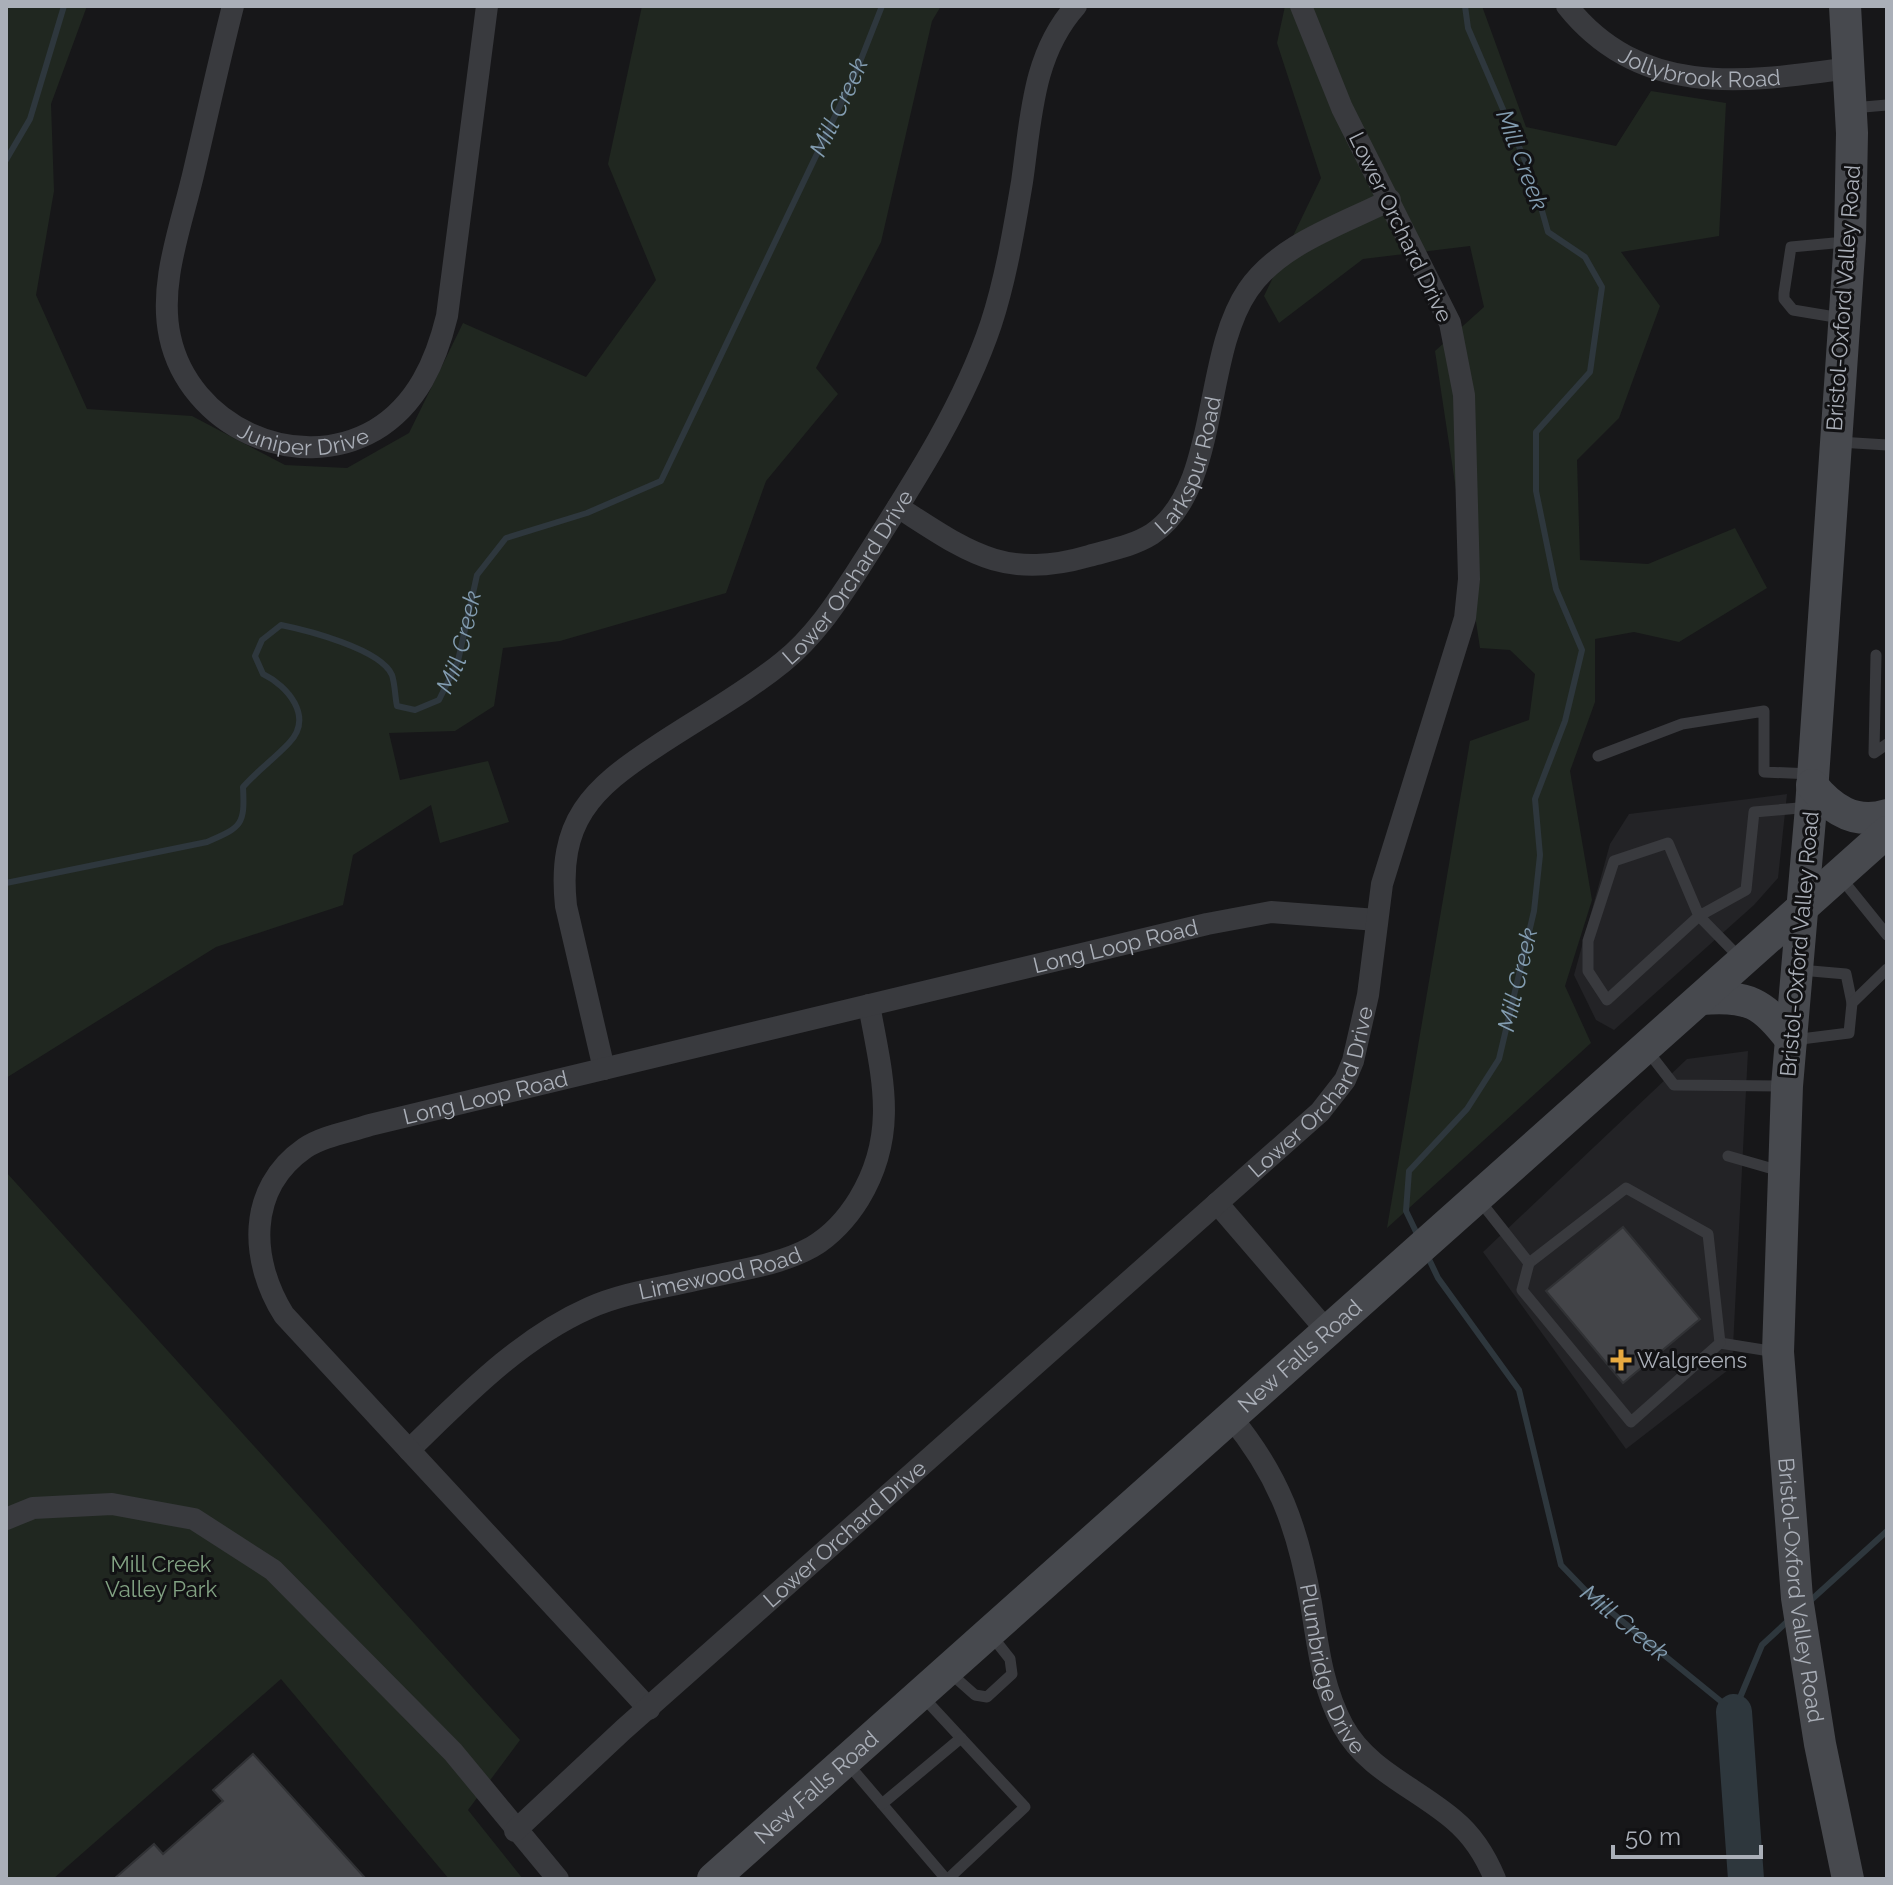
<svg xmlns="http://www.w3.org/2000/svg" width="1893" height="1885" font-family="Raleway,sans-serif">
  <rect width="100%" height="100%" fill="#171719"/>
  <g fill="#232326">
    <polygon points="1787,794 1778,878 1754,905 1614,1030 1596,1020 1574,975 1610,844 1629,814"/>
    <polygon points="1748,1051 1732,1367 1626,1449 1483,1252 1687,1059"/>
  </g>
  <g fill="#202720">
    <polygon points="6,6 87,6 51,104 54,191 36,295 87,409 192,416 285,465 347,468 409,433 463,323 586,377 656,280 608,164 642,6 941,6 932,21 881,242 816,368 838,394 766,481 726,593 560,641 503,648 494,706 455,731 389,733 400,780 488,761 509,822 440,843 431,805 353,855 343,905 216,947 6,1078"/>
    <polygon points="1285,6 1482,6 1526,127 1616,146 1651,91 1726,103 1719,236 1621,252 1660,306 1619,418 1577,460 1580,560 1648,564 1735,528 1767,588 1679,642 1634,632 1595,639 1595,702 1570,771 1592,900 1565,986 1591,1043 1387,1228 1470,741 1529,720 1535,674 1510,650 1480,648 1435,351 1484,307 1470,246 1363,259 1279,323 1264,296 1321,178 1277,43"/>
    <polygon points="6,1172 520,1740 468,1810 523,1879 449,1879 281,1679 53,1879 6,1879"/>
  </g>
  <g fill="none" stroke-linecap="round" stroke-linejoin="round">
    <g stroke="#2e373d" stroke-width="6">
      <polyline points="6,160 30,119 64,6"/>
      <path id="s1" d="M6,883L207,842C242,827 245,825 243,787C257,771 274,759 289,743C314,717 288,686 263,674L255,656L262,640L281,625C306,630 381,649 392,675C395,684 395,697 397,706L415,710L439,700L458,661L477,575L506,538L587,513L661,481L856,72L882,6"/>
      <path id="s2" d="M1419,1238L1406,1211L1409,1171L1467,1109L1499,1059L1534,911L1540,855L1535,799L1565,721L1582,650L1556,589L1536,491V432L1590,372L1602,287L1585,257L1548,232L1533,179L1468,28L1465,6"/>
      <path id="s3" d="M1427,1255L1438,1278L1519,1390L1561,1565L1589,1594L1734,1712L1762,1645L1790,1619"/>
      <polyline points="1810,1601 1887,1531"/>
    </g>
    <polyline stroke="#2e373d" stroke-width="36" points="1734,1712 1746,1879"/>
  </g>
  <g fill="#444549" stroke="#313235" stroke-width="2">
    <polygon points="1623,1227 1700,1319 1623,1383 1546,1291"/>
    <polygon points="253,1754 366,1879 114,1879 154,1844 163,1854 223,1801 213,1790"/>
  </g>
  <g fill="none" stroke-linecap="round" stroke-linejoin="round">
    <g stroke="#393a3e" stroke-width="11">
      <polyline points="1852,108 1887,105"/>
      <polyline points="1841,318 1793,310 1784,299 1784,293 1791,247 1845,242"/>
      <polyline points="1839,442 1887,445"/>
      <polyline points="1876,655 1874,753 1887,744"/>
      <polyline points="1598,756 1682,724 1764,711 1764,772 1812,774"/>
      <polyline points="1841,878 1887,935"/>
      <polyline points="1741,959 1699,916 1607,1000 1588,971 1588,941 1614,861 1668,843 1699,916 1746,890 1754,812 1810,807"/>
      <polyline points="1800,970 1846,974 1852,1003"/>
      <polyline points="1793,1040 1849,1033 1852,1003 1887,969"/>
      <polyline points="1646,1049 1674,1085 1783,1086"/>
      <polyline points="1728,1156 1780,1171"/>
      <polyline points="1480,1201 1529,1263 1626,1188 1708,1234 1720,1343 1776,1352"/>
      <polyline points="1529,1263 1522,1290 1631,1422 1720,1343"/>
      <polyline points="949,1672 975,1695 987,1697 1012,1674 1010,1659 991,1635"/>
      <polyline points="923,1697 1025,1807 948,1879"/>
      <polyline points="848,1764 946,1879"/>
      <polyline points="882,1804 961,1738"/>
    </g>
    <g stroke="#393a3e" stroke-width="22">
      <path id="s4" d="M233,6C219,61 207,116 194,171C182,224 158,283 170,337C189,425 295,476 375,430C417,405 436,361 447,316L487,6"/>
      <path id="s5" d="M1567,6C1642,100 1747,82 1850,68"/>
      <path id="s6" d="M898,507C967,551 1003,581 1089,556C1110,550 1133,546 1152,534C1220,489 1202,357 1248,290C1279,244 1343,224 1390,200"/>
      <path id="s7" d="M604,1069L566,906C557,821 591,789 657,746C699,718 745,693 783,662C814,637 835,605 856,573C906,494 961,413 991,324C1006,278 1014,229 1022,182C1031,120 1032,55 1076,6"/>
      <polyline points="1217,1203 1327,1331"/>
      <path id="s8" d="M1230,1416C1279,1475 1298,1528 1311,1603C1318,1646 1322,1687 1343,1726C1367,1770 1417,1788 1454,1820C1472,1835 1486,1857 1495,1879"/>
      <path id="s9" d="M409,1450C464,1397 519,1339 589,1308C622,1293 661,1288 695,1280C733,1271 778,1266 812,1247C831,1236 848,1217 859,1199C899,1133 882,1076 869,1005"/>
      <polyline points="6,1519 33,1508 112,1504 194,1519 273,1570 453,1752 558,1879"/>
      <path id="s10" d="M649,1709L284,1315C250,1261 246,1189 305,1148C323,1136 349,1132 370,1125L1207,924L1271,912L1377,920"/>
      <path id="s11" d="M515,1831L623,1730L1320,1112L1345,1080L1353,1061L1368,995L1382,884L1465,618L1469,579L1464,395L1450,323L1342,108L1301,6"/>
    </g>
    <g stroke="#47494e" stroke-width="32">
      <path id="s12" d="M1845,6L1852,133L1850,239L1811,807L1787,1086L1778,1352L1797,1598L1820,1744L1848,1879"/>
      <path d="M1812,785C1831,809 1855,825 1887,815"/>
      <path d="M1701,999C1749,995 1763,1003 1791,1040"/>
      <path id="s13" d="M713,1879L1887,832"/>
    </g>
  </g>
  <path fill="#e8aa40" stroke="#121214" stroke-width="3" d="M1617 1348h8v8h8v8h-8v8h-8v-8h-8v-8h8z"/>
  <g text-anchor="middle" stroke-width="6" stroke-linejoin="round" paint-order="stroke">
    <g font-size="22" fill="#aaafb8" stroke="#121214">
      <text dy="8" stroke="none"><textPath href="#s5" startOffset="154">Jollybrook Road</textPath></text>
      <text transform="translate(1401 227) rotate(64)" y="8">Lower Orchard Drive</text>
      <text transform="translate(1843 298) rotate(-86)" y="8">Bristol-Oxford Valley Road</text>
      <text dy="8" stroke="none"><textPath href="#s4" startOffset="524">Juniper Drive</textPath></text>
      <text dy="8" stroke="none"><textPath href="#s6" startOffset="354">Larkspur Road</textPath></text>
      <text dy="8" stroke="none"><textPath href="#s7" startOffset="624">Lower Orchard Drive</textPath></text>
      <text transform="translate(1799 944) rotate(-85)" y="8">Bristol-Oxford Valley Road</text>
      <text dy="8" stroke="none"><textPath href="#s10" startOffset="1560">Long Loop Road</textPath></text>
      <text dy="8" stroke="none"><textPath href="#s11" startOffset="1092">Lower Orchard Drive</textPath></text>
      <text dy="8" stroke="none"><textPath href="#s10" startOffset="912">Long Loop Road</textPath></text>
      <text dy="8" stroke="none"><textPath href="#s9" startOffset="366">Limewood Road</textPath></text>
      <text dy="8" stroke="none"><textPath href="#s13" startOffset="786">New Falls Road</textPath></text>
      <text dy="8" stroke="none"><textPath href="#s11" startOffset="444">Lower Orchard Drive</textPath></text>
      <text dy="8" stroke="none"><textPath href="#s12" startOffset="1588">Bristol-Oxford Valley Road</textPath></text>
      <text dy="8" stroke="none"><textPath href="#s8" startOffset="276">Plumbridge Drive</textPath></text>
      <text dy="8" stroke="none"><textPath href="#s13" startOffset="138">New Falls Road</textPath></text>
    </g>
    <g font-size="22" fill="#aaafb8" stroke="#121214" text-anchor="start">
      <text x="1637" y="1368">Walgreens</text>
    </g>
    <g font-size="22" fill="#82a283" stroke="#121214">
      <text x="161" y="1572">Mill Creek<tspan x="161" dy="25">Valley Park</tspan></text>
    </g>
    <g font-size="24" font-style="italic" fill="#839db1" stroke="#121214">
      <text dy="8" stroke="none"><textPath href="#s1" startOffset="1450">Mill Creek</textPath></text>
      <text transform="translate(1522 160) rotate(69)" y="8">Mill Creek</text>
      <text dy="8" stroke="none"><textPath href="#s1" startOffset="754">Mill Creek</textPath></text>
      <text dy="8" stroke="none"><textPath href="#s2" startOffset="296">Mill Creek</textPath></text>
      <text dy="8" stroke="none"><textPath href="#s3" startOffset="430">Mill Creek</textPath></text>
    </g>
  </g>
  <rect width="1893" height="1885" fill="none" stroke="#aaafb8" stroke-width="16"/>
  <path d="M1613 1845v12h148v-12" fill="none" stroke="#aaafb8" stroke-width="4"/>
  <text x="1625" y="1845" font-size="24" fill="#aaafb8" stroke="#121214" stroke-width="6" paint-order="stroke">50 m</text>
</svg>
